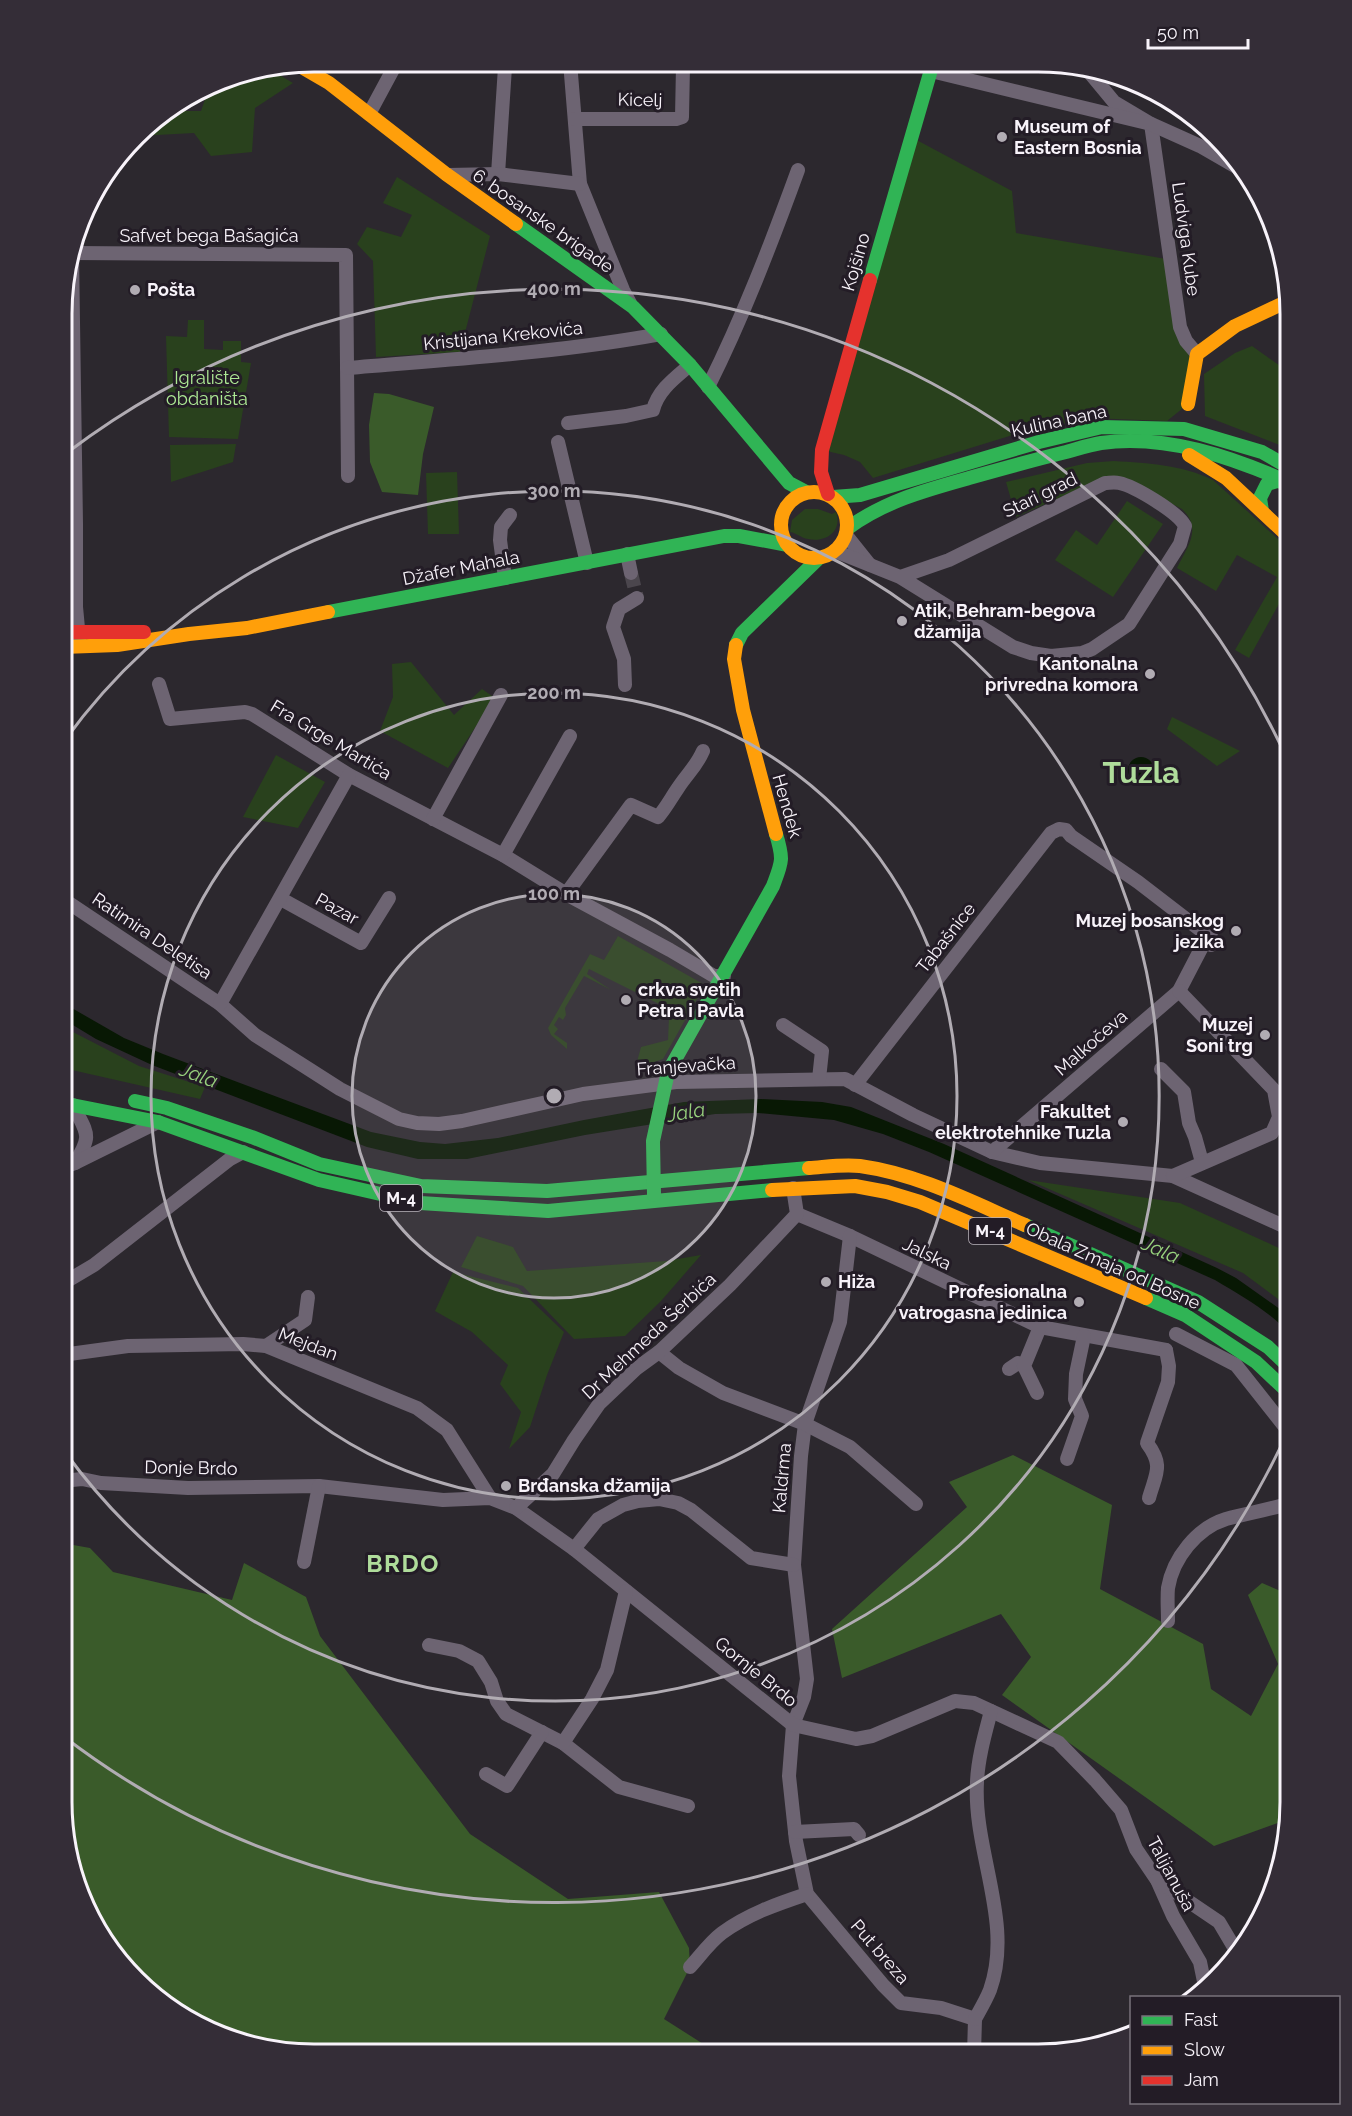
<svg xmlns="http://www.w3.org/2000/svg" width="1352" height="2116" font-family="Raleway,sans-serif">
  <rect width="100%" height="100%" fill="#2c282e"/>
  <g fill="#29411d">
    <path d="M271,70L293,83L255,108L252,152L211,156L194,133L138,136C159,109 170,111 201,111L210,85L217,81Z"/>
    <polygon points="911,137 1012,191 1016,233 1172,260 1180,327 1197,354 1188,404 1167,421 1089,418 1016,434 873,478 860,462 844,455 822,450"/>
    <polygon points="397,177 490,236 460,352 376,357 373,261 357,244 367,227 401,237 412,215 383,203"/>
    <polygon points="188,320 204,320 204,349 223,350 223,341 241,341 241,362 251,363 238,439 169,437 166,336 187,337"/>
    <polygon points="1252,346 1290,373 1290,449 1205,416 1204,374 1235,353"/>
    <polygon points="236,444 233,462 171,482 170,445"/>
    <path d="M1114,461C1149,463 1182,465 1213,480L1290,550V584L1249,658L1235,650L1277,577L1237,555L1216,591L1177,568C1187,547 1203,529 1182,509L1135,485L1101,479L1016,517L1006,482L1087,463Z"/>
    <polygon points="457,472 459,534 428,534 426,473"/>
    <polygon points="1127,501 1163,524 1113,597 1055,560 1076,530 1097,545"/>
    <path d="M805,509H818L832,514L836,512C843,531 826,543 808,539C801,538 797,533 790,532L792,520Z"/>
    <polygon points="411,662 454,715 482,689 495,698 448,768 380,731 393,697 392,664"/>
    <polygon points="1172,717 1240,751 1217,766 1167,729"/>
    <polygon points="276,755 325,782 298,828 243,817"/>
    <polygon points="618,936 705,985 663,1059 635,1069 641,1047 668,1040 669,1017 658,1010 661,1005 589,969 587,974 611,990 584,976 565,1008 566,1015 563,1020 559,1017 554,1025 558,1029 554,1034 567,1043 567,1049 551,1035 548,1028 590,954 604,960"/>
    <polygon points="71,1031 139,1066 205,1087 200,1099 63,1068 63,1054"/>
    <polygon points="1028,1180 1180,1203 1290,1253 1290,1308 1243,1273"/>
    <polygon points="477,1236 513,1247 527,1271 666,1261 701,1255 661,1301 625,1336 574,1339 523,1286 461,1267"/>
    <polygon points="453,1272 518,1288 564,1332 547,1375 530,1427 509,1449 521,1412 500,1384 508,1365 472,1332 435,1311"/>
  </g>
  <g fill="#3a5b2a">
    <polygon points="374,393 389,394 434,407 423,454 418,495 382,492 370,462 369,425"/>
    <polygon points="1013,1455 1112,1505 1100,1589 1203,1644 1211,1689 1251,1716 1278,1664 1248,1595 1262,1583 1290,1595 1289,1823 1286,1820 1214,1846 1002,1695 1031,1657 1001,1614 842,1678 832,1629 967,1507 949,1482"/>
    <polygon points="62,1543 90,1548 113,1572 232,1600 244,1563 306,1597 320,1636 470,1834 568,1899 659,1892 689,1948 690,1967 664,2019 719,2054 281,2052 217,2035 160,2003 114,1956 81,1899 62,1802"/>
  </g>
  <g fill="#081804">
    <circle cx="1141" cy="770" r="13"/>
    <path d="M63,1003L124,1038L163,1054L371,1132L420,1142L445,1144L498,1138L584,1120L684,1102L761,1099L822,1102L851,1107L944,1144L1217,1268L1236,1278L1284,1312L1290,1319V1334C1269,1311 1242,1296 1215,1280L929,1152L883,1134L834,1120L758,1113L715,1114L585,1135L467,1159H418L367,1147L152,1065L96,1039L63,1019Z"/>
  </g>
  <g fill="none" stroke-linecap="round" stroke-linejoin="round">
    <polyline stroke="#4b464d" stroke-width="14" stroke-dasharray="14 7" stroke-linecap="butt" points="631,573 637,598"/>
    <g stroke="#6d6472" stroke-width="14">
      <polyline points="570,62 580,184 623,290 630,303"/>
      <polyline points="1085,67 1114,102 1151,124 1180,327 1186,341 1197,354"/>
      <polyline points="931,71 1151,124 1200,146 1245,172"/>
      <polyline points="369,114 397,62"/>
      <polyline points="575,119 676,119 682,117 683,66 689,64 726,66"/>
      <polyline points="498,174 505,67"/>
      <polyline points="448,175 498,174 580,184"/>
      <polyline points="72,253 346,255 348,476"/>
      <polyline points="72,254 76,524 76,607 79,639"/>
      <path d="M347,368C452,359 557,353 661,334"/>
      <path d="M708,387C743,317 771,244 798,170"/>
      <path d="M568,423L626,416L653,410C658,390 675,378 690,365"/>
      <polyline points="558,442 587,563"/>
      <polyline points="846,535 870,565"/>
      <path d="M835,551L900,577L1013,647L1031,653L1051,656L1082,653L1092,649L1129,624L1180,544L1185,526C1178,512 1134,486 1119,483C1114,482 1109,483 1105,483L949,560L900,577"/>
      <polyline points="627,554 631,573"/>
      <polyline points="505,578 500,540 501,527 510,515"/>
      <polyline points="159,684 170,719 245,712 252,714 349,775 503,855 568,895 670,950 714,976 724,976"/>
      <polyline points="625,685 624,659 613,627 619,609 637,598"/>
      <polyline points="433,819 501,695"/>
      <polyline points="503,855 570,736"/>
      <path d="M568,895L569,890L631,805L658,817C666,808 671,798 678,788C687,774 696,767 703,751"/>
      <polyline points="63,899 220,1004 255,1035 304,1066 340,1089 399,1119 417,1123 439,1124 462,1121 583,1094 676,1082 845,1079 913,1115 992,1152 1040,1163 1173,1176 1290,1229"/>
      <polyline points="281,899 361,943 389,898"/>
      <polyline points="220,1004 349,775"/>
      <polyline points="783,1025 822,1051 819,1079"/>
      <polyline points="1161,1069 1184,1092 1189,1123 1195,1137 1202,1162"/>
      <polyline points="855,1085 1051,833 1059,829 1066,830 1071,836 1138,882 1216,942 1211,945 1205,941 1179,991 992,1152"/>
      <path d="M73,1105C87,1134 93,1134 75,1163"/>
      <polyline points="62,1168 75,1163 158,1122"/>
      <polyline points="1173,1176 1272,1133 1279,1117 1274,1090 1179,991"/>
      <polyline points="797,1214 850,1236 1040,1327 1166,1350"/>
      <polyline points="850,1236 840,1322 805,1424 801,1456 794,1565 807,1679 804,1697 793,1725 789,1776 796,1841 807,1894 883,1985 901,2003 941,2008 975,2019 974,2054"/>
      <polyline points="62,1284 94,1265 230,1159 243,1152"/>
      <polyline points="1176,1334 1236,1365 1285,1427 1290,1437"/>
      <polyline points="266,1346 305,1320 308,1297"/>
      <polyline points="659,1352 679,1368 723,1393 805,1424 850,1447 916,1504"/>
      <polyline points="62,1355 128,1346 243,1344 266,1346 417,1408 447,1430 490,1498"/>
      <polyline points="1009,1369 1018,1363 1024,1366"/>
      <polyline points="1037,1393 1024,1366 1040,1327"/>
      <polyline points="1067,1459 1082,1416 1075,1399 1076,1374 1084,1336"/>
      <polyline points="62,1481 82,1479 101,1483 188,1488 319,1486 443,1500 490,1498 516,1508 574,1549 793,1725 856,1739 872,1736 955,1701 974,1703 1058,1742 1095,1780 1121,1810 1136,1849 1157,1880 1173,1916 1200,1962 1206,1991"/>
      <path d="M1149,1498C1156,1473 1164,1466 1147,1443L1168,1382L1169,1366L1166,1350"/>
      <polyline points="516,1508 553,1474 574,1440 599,1404 637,1368 659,1352 730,1285 797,1214 793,1188"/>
      <polyline points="574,1549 598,1519 623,1505 638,1501 659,1499 678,1503 691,1510 751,1558 794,1565"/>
      <polyline points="304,1562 319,1486"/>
      <path d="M1168,1621C1168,1610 1167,1598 1168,1588C1173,1558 1197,1528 1226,1519C1247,1513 1269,1510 1290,1503"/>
      <polyline points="429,1645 459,1651 478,1661 491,1682 497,1701 506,1714 563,1743 619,1787 688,1806"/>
      <polyline points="563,1743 592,1699 607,1670 626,1591"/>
      <polyline points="486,1774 507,1786 542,1732"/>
      <polyline points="795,1832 854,1829 859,1835"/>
      <polyline points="1157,1880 1219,1922 1238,1954"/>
      <path d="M690,1967C700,1956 710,1942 722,1933C748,1914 777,1904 807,1894"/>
      <path d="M975,2019C980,2010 986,2000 990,1990C1014,1922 973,1852 977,1782C978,1758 985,1734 991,1711"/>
    </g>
    <g stroke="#30b455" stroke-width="14">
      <polyline points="516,224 633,307 690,365 789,483 806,492"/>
      <polyline points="870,280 933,63"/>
      <polyline points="833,497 860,495 1039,442 1102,427 1184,429 1262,452 1290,468"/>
      <polyline points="1262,511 1260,498 1267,484 1277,481 1290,484"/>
      <path d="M848,528C885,501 926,490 969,478C1001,469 1033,460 1066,452C1077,449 1089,445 1101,443C1165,434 1232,457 1290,483"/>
      <polyline points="328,612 724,536 739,536 788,545"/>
      <polyline points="736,645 742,633 819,558"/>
      <polyline points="135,1101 167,1108 252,1137 319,1164 421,1186 547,1191 809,1168"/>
      <polyline points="62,1103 158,1122 319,1180 420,1203 548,1211 772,1190"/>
      <path d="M654,1195L653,1141L668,1072L773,886C782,862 784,860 776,834"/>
      <polyline points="1025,1225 1198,1302 1268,1347 1290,1368"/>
      <polyline points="1146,1298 1185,1315 1256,1362 1290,1394"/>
    </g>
    <g stroke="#ff9f0a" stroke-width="14">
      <polyline points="298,65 329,83 446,174 516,224"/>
      <polyline points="1188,404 1197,354 1235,326 1288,301"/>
      <polyline points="1189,455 1226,478 1290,538"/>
      <circle cx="814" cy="525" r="33"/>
      <polyline points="736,645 734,659 743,710 776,834"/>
      <polyline points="63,647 117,645 189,634 247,628 328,612"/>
      <path d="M809,1168C825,1167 843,1164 860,1166C918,1174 972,1202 1025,1225"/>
      <polyline points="772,1190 855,1186 887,1192 920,1202 1146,1298"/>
    </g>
    <g stroke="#e5322d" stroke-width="14">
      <polyline points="828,494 821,472 822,450 870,280"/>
      <polyline points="63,632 144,632"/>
    </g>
  </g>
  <circle cx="554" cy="1096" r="202" fill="#b1acb3" fill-opacity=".12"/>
  <g fill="none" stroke="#b1acb3" stroke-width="3">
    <circle cx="554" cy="1096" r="202"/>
    <circle cx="554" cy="1096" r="403"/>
    <path d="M65 740A605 605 0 1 1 65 1452"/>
    <path d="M1288 1431A807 807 0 0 1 63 1736M68 452A807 807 0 0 1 1288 761"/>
  </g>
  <g fill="#b1acb3" stroke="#231c26" stroke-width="2">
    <circle cx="1002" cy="137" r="6"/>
    <circle cx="135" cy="290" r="6"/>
    <circle cx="902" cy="621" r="6"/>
    <circle cx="1150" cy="674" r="6"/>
    <circle cx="1236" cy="931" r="6"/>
    <circle cx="626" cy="1000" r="6"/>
    <circle cx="1265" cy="1035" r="6"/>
    <circle cx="1123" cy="1122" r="6"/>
    <circle cx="826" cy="1282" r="6"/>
    <circle cx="1079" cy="1302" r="6"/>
    <circle cx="506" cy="1486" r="6"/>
  </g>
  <g text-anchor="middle" stroke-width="6" stroke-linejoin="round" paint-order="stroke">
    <g fill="#231c26" stroke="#b8b2ba" stroke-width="1.5">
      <rect x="380" y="1185" width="42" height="26" rx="4.5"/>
      <rect x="969" y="1218" width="42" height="26" rx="4.5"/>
    </g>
    <g font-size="16" font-weight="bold" fill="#f8f3fa">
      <text x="401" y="1204">M-4</text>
      <text x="990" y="1237">M-4</text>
    </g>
    <g font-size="18" fill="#f8f3fa" stroke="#231c26">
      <text transform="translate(640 100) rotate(1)" y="6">Kicelj</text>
      <text transform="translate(543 221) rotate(35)" y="6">6. bosanske brigade</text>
      <text x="209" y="242">Safvet bega Bašagića</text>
      <text transform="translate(1186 239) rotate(82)" y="6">Ludviga Kube</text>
      <text transform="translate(856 262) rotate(-74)" y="6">Kojšino</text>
      <text transform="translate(503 336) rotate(-6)" y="6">Kristijana Krekovića</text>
      <text transform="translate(1059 421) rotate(-12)" y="6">Kulina bana</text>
      <text transform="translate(1040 495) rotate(-26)" y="6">Stari grad</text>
      <text transform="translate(461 568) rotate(-11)" y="6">Džafer Mahala</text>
      <text transform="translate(331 740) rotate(31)" y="6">Fra Grge Martića</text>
      <text transform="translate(787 806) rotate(74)" y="6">Hendek</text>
      <text transform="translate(337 909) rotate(29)" y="6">Pazar</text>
      <text transform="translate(152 936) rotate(34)" y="6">Ratimira Deletisa</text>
      <text transform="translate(946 938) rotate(-52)" y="6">Tabašnice</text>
      <text transform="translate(1091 1043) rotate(-41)" y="6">Malkočeva</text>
      <text transform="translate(686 1066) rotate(-4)" y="6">Franjevačka</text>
      <text transform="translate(927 1254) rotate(26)" y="6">Jalska</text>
      <text transform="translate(1113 1266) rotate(24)" y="6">Obala Zmaja od Bosne</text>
      <text transform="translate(649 1336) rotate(-43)" y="6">Dr Mehmeda Šerbića</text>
      <text transform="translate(308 1344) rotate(21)" y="6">Mejdan</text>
      <text transform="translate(191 1468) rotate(1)" y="6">Donje Brdo</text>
      <text transform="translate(782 1478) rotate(-85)" y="6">Kaldrma</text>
      <text transform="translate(756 1672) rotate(39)" y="6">Gornje Brdo</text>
      <text transform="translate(1171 1874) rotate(62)" y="6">Talijanuša</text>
      <text transform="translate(880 1952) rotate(49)" y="6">Put breza</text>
    </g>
    <g font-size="18" font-weight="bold" fill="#f8f3fa" stroke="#231c26" text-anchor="start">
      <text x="1014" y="133">Museum of<tspan x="1014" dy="21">Eastern Bosnia</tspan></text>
      <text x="147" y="296">Pošta</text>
      <text x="914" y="617">Atik, Behram-begova<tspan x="914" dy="21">džamija</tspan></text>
      <text x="1138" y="670" text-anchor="end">Kantonalna<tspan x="1138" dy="21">privredna komora</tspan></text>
      <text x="1224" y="927" text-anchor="end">Muzej bosanskog<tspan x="1224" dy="21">jezika</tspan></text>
      <text x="638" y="996">crkva svetih<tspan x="638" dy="21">Petra i Pavla</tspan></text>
      <text x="1253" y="1031" text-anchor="end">Muzej<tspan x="1253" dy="21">Soni trg</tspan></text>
      <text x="1111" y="1118" text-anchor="end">Fakultet<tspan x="1111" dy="21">elektrotehnike Tuzla</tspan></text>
      <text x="838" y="1288">Hiža</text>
      <text x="1067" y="1298" text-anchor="end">Profesionalna<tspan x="1067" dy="21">vatrogasna jedinica</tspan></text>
      <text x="518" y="1492">Brđanska džamija</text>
    </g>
    <g font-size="18" fill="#ade994" stroke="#231c26">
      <text x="207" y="384">Igralište<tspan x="207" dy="21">obdaništa</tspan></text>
    </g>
    <g font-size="20" font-style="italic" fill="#97d17d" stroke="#231c26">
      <text transform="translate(199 1075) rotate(21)" y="7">Jala</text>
      <text transform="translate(686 1112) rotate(-9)" y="7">Jala</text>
      <text transform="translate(1161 1250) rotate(24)" y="7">Jala</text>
    </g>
    <g font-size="24" font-weight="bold" letter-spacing="1.5" fill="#afdc9b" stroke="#231c26">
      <text x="403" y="1572">BRDO</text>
    </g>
    <g font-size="30" font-weight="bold" fill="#afdc9b" stroke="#231c26">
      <text x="1141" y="783">Tuzla</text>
    </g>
  </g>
  <path d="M0 0H1352V2116H0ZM314 72H1038A242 242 0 0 1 1280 314V1802A242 242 0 0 1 1038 2044H314A242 242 0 0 1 72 1802V314A242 242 0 0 1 314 72Z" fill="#342d37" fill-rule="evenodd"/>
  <path fill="none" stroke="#f8f3fa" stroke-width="3" d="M314 72H1038A242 242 0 0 1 1280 314V1802A242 242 0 0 1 1038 2044H314A242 242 0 0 1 72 1802V314A242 242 0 0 1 314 72Z"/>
  <circle cx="554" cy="1096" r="9" fill="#b1acb3" stroke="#231c26" stroke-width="3"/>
  <g font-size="18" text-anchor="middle" font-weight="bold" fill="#b1acb3" stroke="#231c26" stroke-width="6" stroke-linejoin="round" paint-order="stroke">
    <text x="554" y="295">400 m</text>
    <text x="554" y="497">300 m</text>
    <text x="554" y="699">200 m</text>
    <text x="554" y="900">100 m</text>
  </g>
  <rect x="1130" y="1996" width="210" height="108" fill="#231c26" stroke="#78727b" stroke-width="1.5"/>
  <rect x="1142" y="2016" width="30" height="9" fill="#30b455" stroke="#78727b" stroke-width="1.5"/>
  <text x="1184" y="2026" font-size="18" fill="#f8f3fa">Fast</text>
  <rect x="1142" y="2046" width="30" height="9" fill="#ff9f0a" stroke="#78727b" stroke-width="1.5"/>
  <text x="1184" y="2056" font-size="18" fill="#f8f3fa">Slow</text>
  <rect x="1142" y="2076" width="30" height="9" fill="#e5322d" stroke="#78727b" stroke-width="1.5"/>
  <text x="1184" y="2086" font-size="18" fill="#f8f3fa">Jam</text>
  <path d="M1148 39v9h100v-9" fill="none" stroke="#f8f3fa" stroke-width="3"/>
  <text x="1157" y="39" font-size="18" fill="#f8f3fa" stroke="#231c26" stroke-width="4.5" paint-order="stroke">50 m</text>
</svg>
